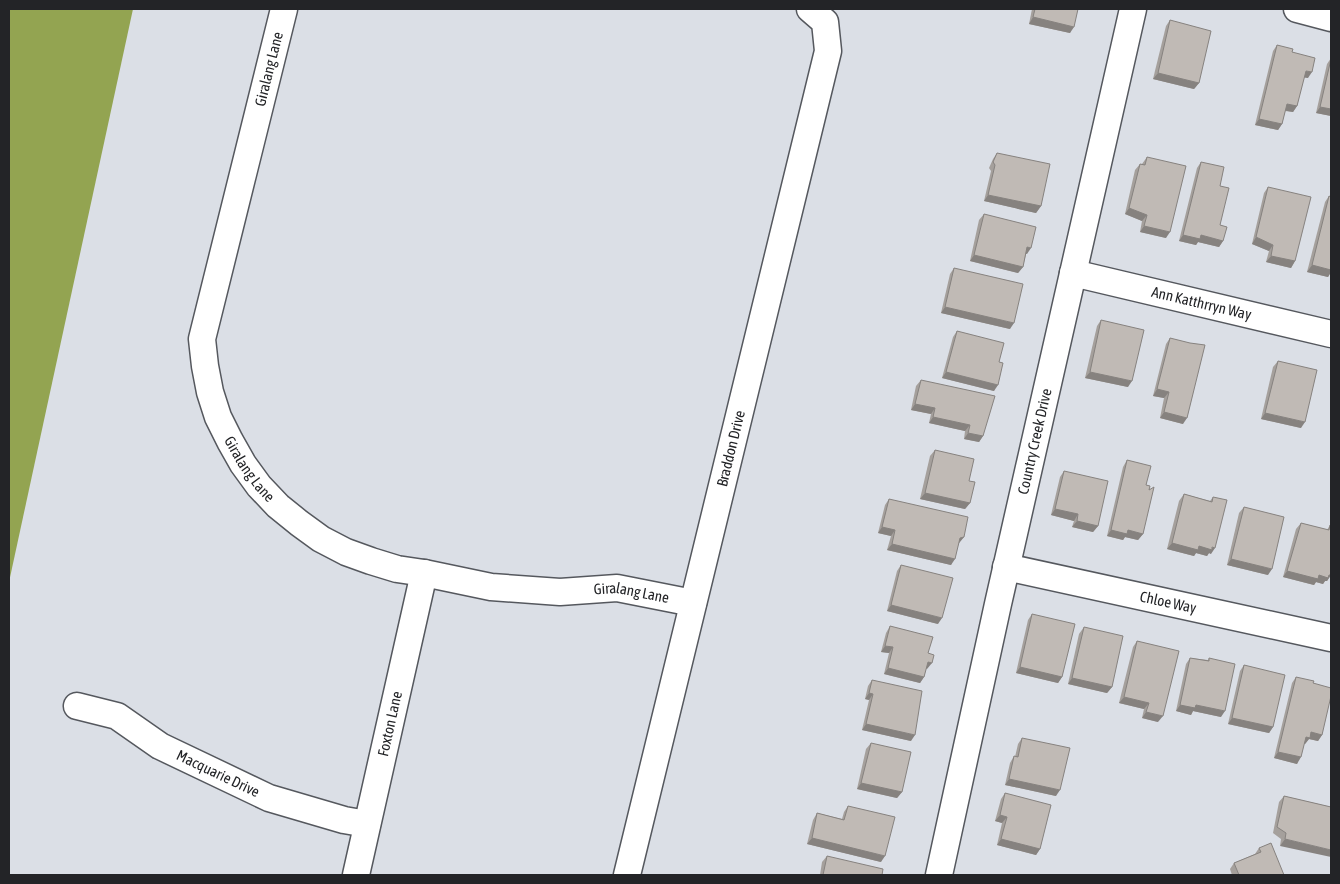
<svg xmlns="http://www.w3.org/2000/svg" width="1340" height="884" font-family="'Asap Condensed',sans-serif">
  <rect width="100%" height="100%" fill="#dbdfe6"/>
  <polygon fill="#93a451" points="9,9 133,9 9,582"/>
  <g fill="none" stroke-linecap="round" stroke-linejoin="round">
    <defs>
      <g id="minor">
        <path id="s1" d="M284,9L202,339L205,366L210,392L218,417L230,441L243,464L259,486L278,506L299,523L321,539L346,552L371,561L397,569L424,573L491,587L560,592L617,588L693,603"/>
        <polyline points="1297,9 1331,18"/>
        <path id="s2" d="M1073,273L1331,334"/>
        <path id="s3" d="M1006,567L1331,638"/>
        <path id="s4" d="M77,706L117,716L160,746L269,798L344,820L367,824"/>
        <path id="s5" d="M356,875L424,573"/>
        <path id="s6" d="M627,875L828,51L825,22L810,9"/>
        <path id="s7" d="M939,875L998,604L1133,9"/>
      </g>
    </defs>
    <use href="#minor" stroke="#55585e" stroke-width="29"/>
    <use href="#minor" stroke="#fff" stroke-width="26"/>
  </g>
  <g fill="#a5a09c">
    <polygon points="1032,9 1078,9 1070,33 1029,24"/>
    <polygon points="1170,20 1199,83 1194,89 1153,79 1166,26"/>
    <polygon points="1277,45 1292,52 1308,78 1304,77 1297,106 1293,112 1285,111 1282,124 1278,130 1255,125 1273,51"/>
    <polygon points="1331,58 1331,116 1316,113 1327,64"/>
    <polygon points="997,153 1041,206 1036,213 984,201 991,171 989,168 993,159"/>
    <polygon points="1147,157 1166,238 1140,232 1142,221 1125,214 1135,170 1140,164 1142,164"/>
    <polygon points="1201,162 1220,186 1220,225 1223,241 1219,247 1198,242 1196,245 1179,241 1197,168"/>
    <polygon points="1268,187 1295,261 1291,268 1266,262 1269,251 1252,244 1264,193"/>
    <polygon points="1329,196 1331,197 1331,272 1328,277 1307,272 1325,202"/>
    <polygon points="984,214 1027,254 1026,254 1023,267 1018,273 970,261 979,220"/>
    <polygon points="954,268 1010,329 941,313 950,274"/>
    <polygon points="1101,320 1128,387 1085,378 1097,326"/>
    <polygon points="957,331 999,362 994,391 942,378 953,337"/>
    <polygon points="1170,338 1183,424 1160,418 1164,398 1153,396 1166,344"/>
    <polygon points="1278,361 1301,428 1261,419 1273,367"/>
    <polygon points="921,380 983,436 979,442 964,439 965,431 929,423 931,414 911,410 916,386"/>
    <polygon points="935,450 970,503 965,509 920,499 930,456"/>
    <polygon points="1127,460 1146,485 1149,490 1143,534 1138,540 1125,537 1123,540 1107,536 1123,467"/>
    <polygon points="1064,471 1098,526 1093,532 1072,527 1074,521 1051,515 1060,477"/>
    <polygon points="1184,494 1210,501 1213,497 1211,554 1209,553 1207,556 1196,553 1194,556 1167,549 1179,501"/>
    <polygon points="889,499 964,537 959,543 951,565 887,550 891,536 878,533 885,505"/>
    <polygon points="1244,507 1268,575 1227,565 1239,513"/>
    <polygon points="1301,523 1327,530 1330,525 1331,575 1327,581 1325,581 1323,584 1316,582 1314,585 1283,577 1296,529"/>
    <polygon points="901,565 938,624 887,611 897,571"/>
    <polygon points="1032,614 1062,677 1058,683 1016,673 1028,620"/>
    <polygon points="890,626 928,653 927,669 926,669 924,677 920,683 884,674 889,653 881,652 886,633"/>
    <polygon points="1084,627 1112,687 1107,693 1068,684 1079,634"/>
    <polygon points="1137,641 1158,722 1142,718 1144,709 1119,703 1133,647"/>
    <polygon points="1190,658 1208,660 1209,658 1221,717 1193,711 1191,715 1176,711 1186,664"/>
    <polygon points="1244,665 1273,727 1269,733 1228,724 1240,671"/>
    <polygon points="1296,677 1313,683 1322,735 1318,741 1309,739 1305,744 1304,744 1297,764 1274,758 1292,683"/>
    <polygon points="872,680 911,741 862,730 869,700 865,699 868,686"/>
    <polygon points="1022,738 1056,796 1005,785 1010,763 1014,756 1015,757 1018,744"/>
    <polygon points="871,743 902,792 897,798 857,789 866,749"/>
    <polygon points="1005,793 1040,849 1036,855 997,845 1002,823 995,821 1001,799"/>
    <polygon points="1284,796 1331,807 1280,846 1281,839 1273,833 1279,802"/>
    <polygon points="848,806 881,862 807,844 813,820 817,813 842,819 844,812"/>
    <polygon points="1259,848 1284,875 1232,875 1230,869 1234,863 1255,854"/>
    <polygon points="827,856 882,875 820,875 822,862"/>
  </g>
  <g fill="#86827f">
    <polygon points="1033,17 1074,27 1070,33 1029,24"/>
    <polygon points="1306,71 1312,72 1308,78 1301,77"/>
    <polygon points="1158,73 1199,83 1194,89 1153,79"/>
    <polygon points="1287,104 1297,106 1293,112 1282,110"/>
    <polygon points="1320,107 1331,109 1331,116 1316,113"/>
    <polygon points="1259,119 1282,124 1278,130 1255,125"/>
    <polygon points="988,195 1041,206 1036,213 984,201"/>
    <polygon points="1129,208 1147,215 1142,221 1125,214"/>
    <polygon points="1144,226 1170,232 1166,238 1140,232"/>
    <polygon points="1183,235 1201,235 1223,241 1219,247 1198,242 1196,245 1179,241"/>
    <polygon points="1256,237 1273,245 1269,251 1252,244"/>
    <polygon points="1027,247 1031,248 1027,254 1023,253"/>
    <polygon points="974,255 1023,267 1018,273 970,261"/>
    <polygon points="1271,256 1295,261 1291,268 1266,262"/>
    <polygon points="1312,265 1331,270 1331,272 1328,277 1307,272"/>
    <polygon points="945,307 1014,323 1010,329 941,313"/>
    <polygon points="946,372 998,385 994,391 942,378"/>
    <polygon points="1090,372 1132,381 1128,387 1085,378"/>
    <polygon points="1157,389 1169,392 1164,398 1153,396"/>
    <polygon points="915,404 935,408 931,414 911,410"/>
    <polygon points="1164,412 1187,418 1183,424 1160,418"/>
    <polygon points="1265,413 1305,422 1301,428 1261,419"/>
    <polygon points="933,417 970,425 965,431 929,423"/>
    <polygon points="968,433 983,436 979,442 964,439"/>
    <polygon points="925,493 970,503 965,509 920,499"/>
    <polygon points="1055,509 1078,514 1074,521 1051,515"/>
    <polygon points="1077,521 1098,526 1093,532 1072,527"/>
    <polygon points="882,527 895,530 891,536 878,533"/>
    <polygon points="1111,530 1128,530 1143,534 1138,540 1125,537 1123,540 1107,536"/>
    <polygon points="964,537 959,543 956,544 960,538"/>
    <polygon points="1172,543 1199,546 1215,548 1211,554 1209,553 1207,556 1196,553 1194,556 1167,549"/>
    <polygon points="892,544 955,559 951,565 887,550"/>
    <polygon points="1231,559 1272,569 1268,575 1227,565"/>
    <polygon points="1287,571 1329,575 1331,575 1327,581 1325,581 1323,584 1316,582 1314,585 1283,577"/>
    <polygon points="891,605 942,618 938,624 887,611"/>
    <polygon points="885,646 893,647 889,653 881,652"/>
    <polygon points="928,662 932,663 927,669 924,668"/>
    <polygon points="1020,667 1062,677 1058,683 1016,673"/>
    <polygon points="888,668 924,677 920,683 884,674"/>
    <polygon points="1072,678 1112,687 1107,693 1068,684"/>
    <polygon points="869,693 873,694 869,700 865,699"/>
    <polygon points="1124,697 1149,703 1144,709 1119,703"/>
    <polygon points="1180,705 1196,705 1225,711 1221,717 1193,711 1191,715 1176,711"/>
    <polygon points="1146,712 1163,716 1158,722 1142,718"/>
    <polygon points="1232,718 1273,727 1269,733 1228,724"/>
    <polygon points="866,724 915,735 911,741 862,730"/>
    <polygon points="1311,732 1322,735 1318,741 1309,739 1305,744 1302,743 1306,737"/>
    <polygon points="1278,752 1301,757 1297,764 1274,758"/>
    <polygon points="1009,779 1060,790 1056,796 1005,785"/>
    <polygon points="861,783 902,792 897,798 857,789"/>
    <polygon points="1000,815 1007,817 1002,823 995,821"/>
    <polygon points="812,838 885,856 881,862 807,844"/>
    <polygon points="1001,839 1040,849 1036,855 997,845"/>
    <polygon points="1285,839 1331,850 1331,857 1280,846"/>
  </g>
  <g fill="#c0bab5" stroke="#86827f">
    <polygon points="1035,9 1078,9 1074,27 1033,17"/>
    <polygon points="1170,20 1211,31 1199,83 1158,73"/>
    <polygon points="1277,45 1293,49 1292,52 1315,58 1312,72 1306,71 1297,106 1287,104 1282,124 1259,119"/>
    <polygon points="1331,59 1331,109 1320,107"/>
    <polygon points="997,153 1050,164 1041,206 988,195 995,165 993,162"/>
    <polygon points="1147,157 1186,166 1170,232 1144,226 1147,215 1129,208 1140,164 1145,165"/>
    <polygon points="1201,162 1224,167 1220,186 1229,188 1220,225 1227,227 1223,241 1201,235 1200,239 1183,235"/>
    <polygon points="1268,187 1311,197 1295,261 1271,256 1273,245 1256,237"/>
    <polygon points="1329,196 1331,197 1331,270 1312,265"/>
    <polygon points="984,214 1036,227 1031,248 1027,247 1023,267 974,255"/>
    <polygon points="954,268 1023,284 1014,323 945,307"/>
    <polygon points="1101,320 1144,330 1132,381 1090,372"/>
    <polygon points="957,331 1004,343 999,362 1003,363 998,385 946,372"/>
    <polygon points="1170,338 1190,343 1205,345 1187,418 1164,412 1169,392 1157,389"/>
    <polygon points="1278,361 1317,370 1305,422 1265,413"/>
    <polygon points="921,380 995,396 983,436 968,433 970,425 933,417 935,408 915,404"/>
    <polygon points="935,450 974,459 969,481 975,482 970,503 925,493"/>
    <polygon points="1127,460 1151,466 1146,485 1150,486 1149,490 1154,487 1143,534 1128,530 1127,534 1111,530"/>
    <polygon points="1064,471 1108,481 1098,526 1077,521 1078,514 1055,509"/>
    <polygon points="1184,494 1212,502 1213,497 1227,500 1215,548 1212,547 1212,550 1199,546 1198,550 1172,543"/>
    <polygon points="889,499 968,517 964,537 960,538 955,559 892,544 895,530 882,527"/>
    <polygon points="1244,507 1284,517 1272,569 1231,559"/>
    <polygon points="1301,523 1329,530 1330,525 1331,525 1331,575 1329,575 1328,578 1319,575 1318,579 1287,571"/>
    <polygon points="901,565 953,578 942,618 891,605"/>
    <polygon points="1032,614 1075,624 1062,677 1020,667"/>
    <polygon points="890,626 933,637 928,653 934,655 932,663 928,662 924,677 888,668 893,647 885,646"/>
    <polygon points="1084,627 1123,636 1112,687 1072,678"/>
    <polygon points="1137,641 1179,651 1163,716 1146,712 1149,703 1124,697"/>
    <polygon points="1190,658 1209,661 1209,658 1235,664 1225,711 1196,705 1195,708 1180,705"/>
    <polygon points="1244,665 1285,675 1273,727 1232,718"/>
    <polygon points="1296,677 1314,681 1313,683 1331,688 1331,696 1322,735 1311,732 1310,738 1306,737 1301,757 1278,752"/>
    <polygon points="872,680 922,691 915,735 866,724 873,694 869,693"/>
    <polygon points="1022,738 1070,748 1060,790 1009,779 1014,756 1018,757"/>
    <polygon points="871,743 911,752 902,792 861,783"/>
    <polygon points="1005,793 1051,805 1040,849 1001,839 1007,817 1000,815"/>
    <polygon points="1284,796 1331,807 1331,850 1285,839 1286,833 1277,827"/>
    <polygon points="848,806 895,817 885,856 812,838 817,813 844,820"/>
    <polygon points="1271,843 1284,875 1239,875 1234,863 1261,852 1259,848"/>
    <polygon points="827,856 883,869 882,875 823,875"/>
  </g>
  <g text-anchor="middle" stroke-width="5" stroke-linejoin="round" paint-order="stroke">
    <g font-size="15" fill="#232427" stroke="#fff">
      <text transform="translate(269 69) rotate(-76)" y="5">Giralang Lane</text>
      <text dy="5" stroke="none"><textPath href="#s2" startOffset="132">Ann Katthrryn Way</textPath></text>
      <text dy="5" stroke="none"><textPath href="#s7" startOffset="444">Country Creek Drive</textPath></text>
      <text dy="5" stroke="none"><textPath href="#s6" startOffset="439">Braddon Drive</textPath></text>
      <text dy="5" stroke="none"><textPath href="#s1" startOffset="481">Giralang Lane</textPath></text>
      <text dy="5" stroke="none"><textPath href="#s1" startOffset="901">Giralang Lane</textPath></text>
      <text dy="5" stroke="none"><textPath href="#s3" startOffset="166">Chloe Way</textPath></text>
      <text dy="5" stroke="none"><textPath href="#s5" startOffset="155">Foxton Lane</textPath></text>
      <text dy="5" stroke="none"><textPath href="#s4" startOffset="158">Macquarie Drive</textPath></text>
    </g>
  </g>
  <rect width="1340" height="884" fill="none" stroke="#232427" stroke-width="20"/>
</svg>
